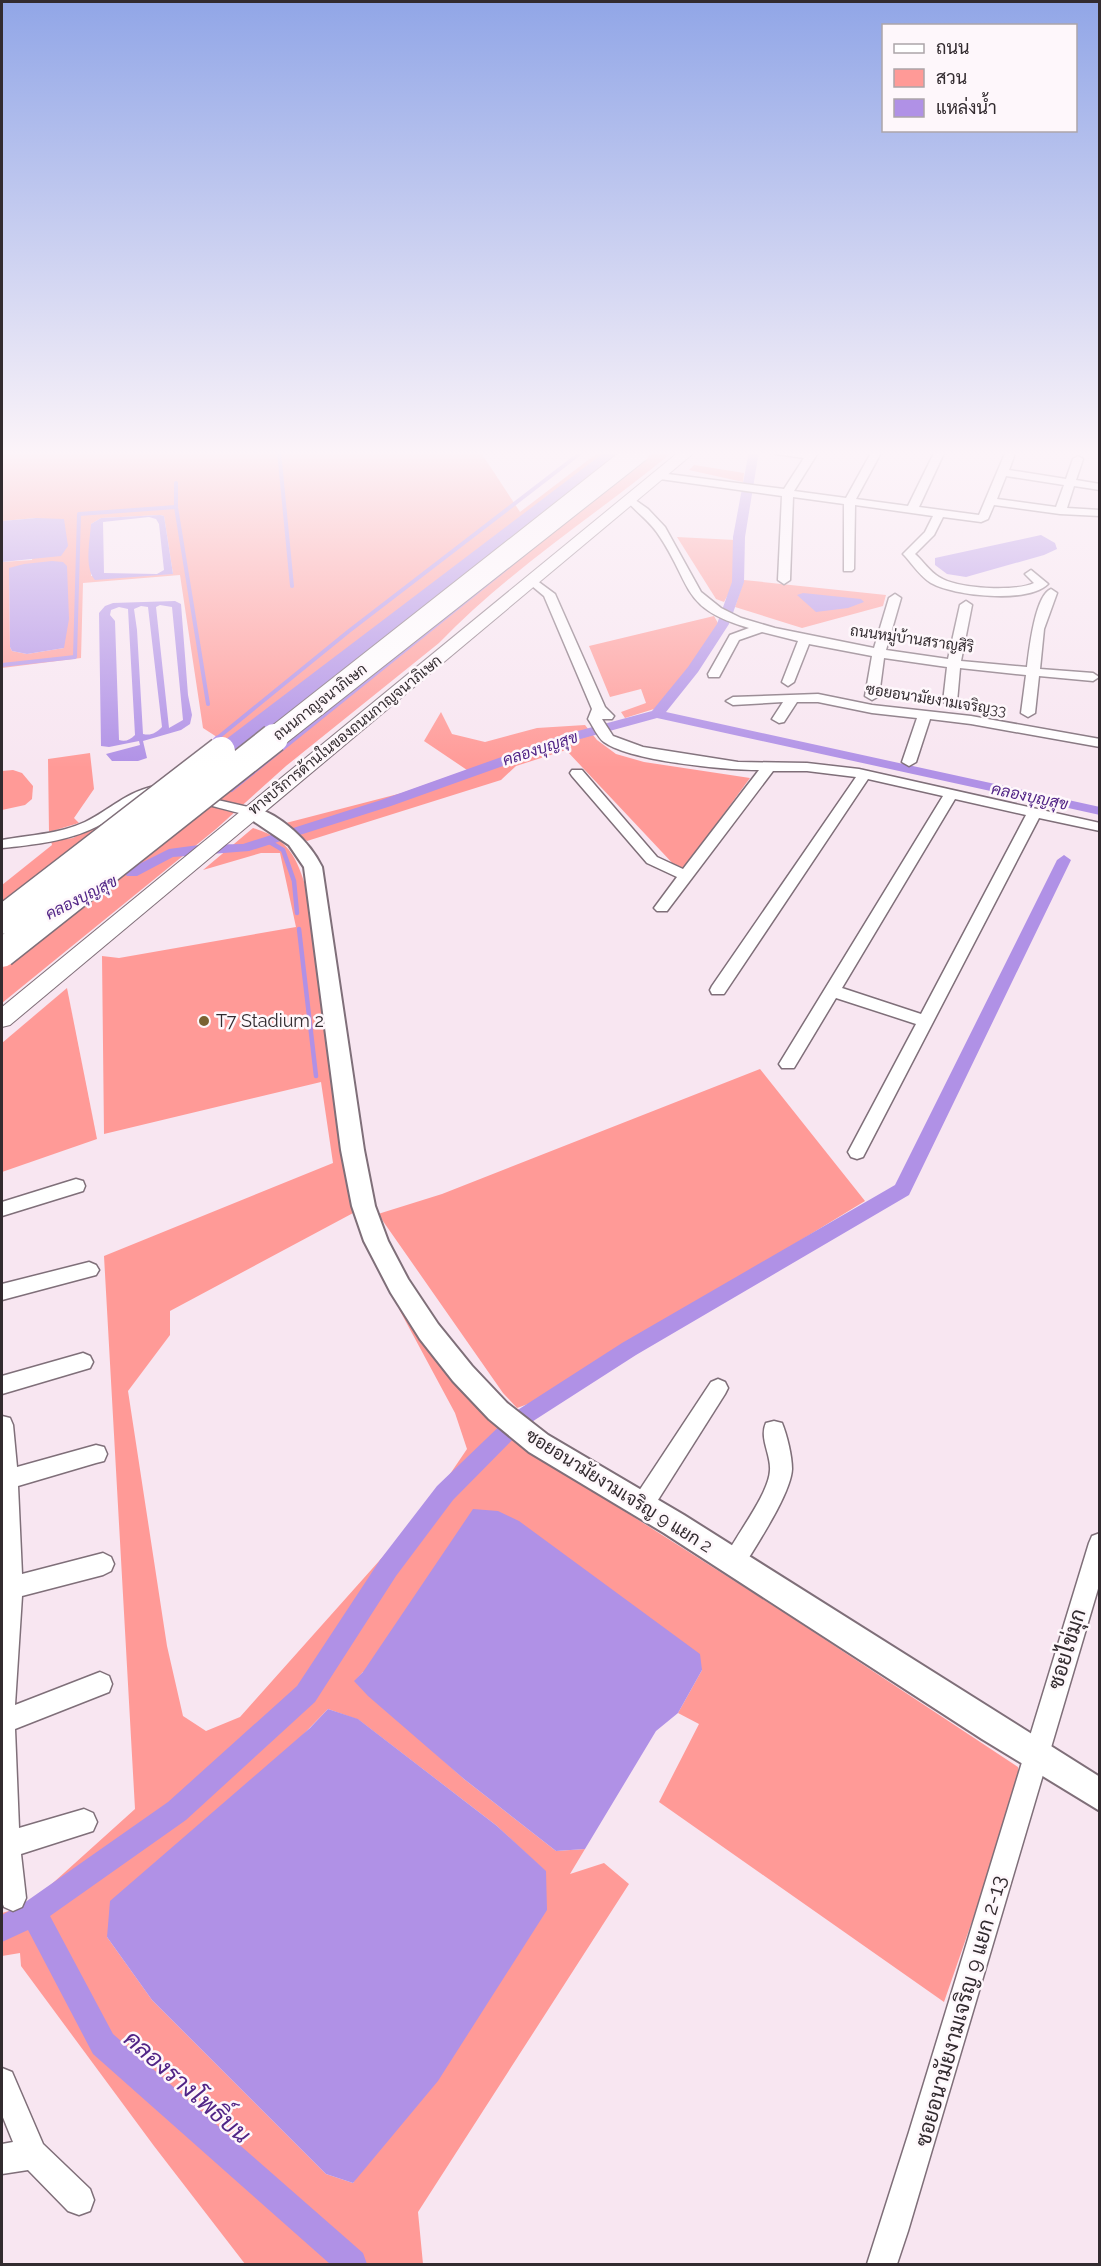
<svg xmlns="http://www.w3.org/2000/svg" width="1101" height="2266" font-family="Raleway,Sarabun,sans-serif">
  <rect width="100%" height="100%" fill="#f8e6f1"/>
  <g fill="#ff9a97" fill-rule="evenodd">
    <path d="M2,451H480L520,512L600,451H674C596,515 509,570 439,643L286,766L216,829L2,1003V885L52,845L51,841L73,838L95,825L140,796L220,739L203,728L180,575L83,583L81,658L2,668V562L32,560L36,518L2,521ZM160,515L164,516L173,574L91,576V524L101,518ZM9,568L64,648L27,654L12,651L10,647Z"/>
    <polygon points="694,465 744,473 743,482 689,470"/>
    <polygon points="677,537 735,540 735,582 724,602 716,599"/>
    <polygon points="744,580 886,595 883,606 802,628 735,607"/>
    <polygon points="714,616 719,625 684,675 654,709 625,718 621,712 646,703 641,689 610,697 589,646"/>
    <polygon points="441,712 452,734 485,742 537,728 585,725 597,740 616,754 644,762 750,778 684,868 677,868 566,750 516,766 501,780 307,841 282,824 402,793 467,770 424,741"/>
    <polygon points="90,753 94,789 74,818 79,823 49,832 48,759"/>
    <polygon points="13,770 22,773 33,786 32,799 25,805 2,810 2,771"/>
    <path d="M253,828C293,840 298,862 309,898L355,1212L170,1311V1335L128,1391L167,1646L183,1716L206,1731L240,1717L429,1505L467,1449L455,1413L399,1309L406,1306L519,1444L791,1617L1018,1767L1020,1783L944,2002L659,1802L699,1724L678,1713L702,1670L363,1672L355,1681L464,1779L556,1851L585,1849L570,1874L604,1863L629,1884L418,2212L423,2264H245L154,2146L21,1966L20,1953L2,1956V1913L33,1904L44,1891L135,1809L104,1256L333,1163L321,1082L104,1134L102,956L119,958L296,927L280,853H261L203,870ZM328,1709L359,1720L497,1826L546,1872L353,2183L326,2174L152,2000L107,1937Z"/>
    <polygon points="67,988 97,1139 2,1172 2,1043"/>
    <polygon points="760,1069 865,1201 539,1400 517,1408 503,1393 378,1214 442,1194"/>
  </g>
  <g fill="#b091e6" fill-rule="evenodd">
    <polygon points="606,451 655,451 232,792 212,793 175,778"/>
    <path d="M160,515L164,516L173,574L95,580C84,568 90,539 91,524L101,518ZM149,517L156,519L159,524L164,570L157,574L104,573L103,522Z"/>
    <polygon points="36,518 64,519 68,546 61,556 2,562 2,521"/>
    <polygon points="1041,535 1055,543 1057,549 1044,555 966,577 947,574 935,565 935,558"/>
    <polygon points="52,561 63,562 67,566 69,619 64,648 27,654 12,651 10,647 9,568 24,564"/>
    <polygon points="803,593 861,599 864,602 848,608 816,612 797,595"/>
    <path d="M175,601L181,604L188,695L192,715L190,724L181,730L143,741L147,758L138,761H112L106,754L140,745L139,741L109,747L101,746L99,613L105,606L113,603ZM160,605L172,607L183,720L169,728L156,607ZM141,606L148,607L162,727C156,733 151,736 143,734L137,630L134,609ZM119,607L128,609L135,735C130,740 125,742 119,740L115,621L110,615L111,610Z"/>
    <polygon points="473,1509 498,1511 519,1521 700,1654 702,1670 678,1713 656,1731 585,1849 556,1851 464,1779 368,1696 354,1681 363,1672"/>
    <polygon points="328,1709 358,1719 497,1826 546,1871 547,1910 438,2081 353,2183 326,2174 152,2000 107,1937 110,1901 310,1728"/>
  </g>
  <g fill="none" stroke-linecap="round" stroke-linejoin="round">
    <g stroke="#b091e6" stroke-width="4">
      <polyline points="279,451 292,586"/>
      <polyline points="176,483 176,507 208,704"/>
      <polyline points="2,665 75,657 79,514 176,507"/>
      <polyline points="215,740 349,631 583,451"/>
    </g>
    <g stroke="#b091e6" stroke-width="4.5">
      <polyline points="214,741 217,738"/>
      <polyline points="268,841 283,850 294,881 297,913"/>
      <polyline points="299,929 316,1076"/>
    </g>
    <g fill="#b091e6" fill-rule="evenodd">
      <polygon points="749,451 759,451 745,537 744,582 729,624 698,672 666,712 1100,807 1100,815 657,718 573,741 391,806 249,851 173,857 137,876 127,876 124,873 127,870 169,849 199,845 243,844 381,800 563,735 652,711 688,667 717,624 732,582 733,537"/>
      <polygon points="1064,855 1071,860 909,1195 636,1355 527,1425 453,1500 396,1576 315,1702 186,1820 50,1916 113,2034 363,2253 367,2264 330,2264 93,2054 28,1930 2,1942 2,1915 24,1903 168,1802 297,1686 380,1560 437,1486 513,1413 622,1343 895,1185 1057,860"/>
    </g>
    <defs>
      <g id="minor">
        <path d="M771,451H819L794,491L846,498L872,451H882L856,499L908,506L935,451H945L919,507L979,515L1006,451H1016L1009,470L1066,479L1073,459L1078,456L1083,459L1076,480L1100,484V490L1074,486L1067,508L1100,510V516L1060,514L994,505L988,519L981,522L943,517L934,535L915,554C923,561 930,572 939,577C957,589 1015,592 1034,583L1025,574L1031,570L1048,584C1028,604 954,596 931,583C921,577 913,565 905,556L903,554L925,532L933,516L855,505L854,569L852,571H844V504L793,497L790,580L784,584L778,580L782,496L660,479L655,476L660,473L784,489L804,458L776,454ZM1006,476L1064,485L1056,507L997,499Z"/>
        <path d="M631,497L648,509L665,527L701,592L721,608L741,618L775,628L874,648L889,598L895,594L901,598L886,650L948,659L960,605L966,601L972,605L961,661L1027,667C1029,651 1035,595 1051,589L1057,593L1044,629L1040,669L1093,673L1099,677L1093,681L1039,676L1035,713L1028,717L1021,713L1026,675L960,668L957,702L950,706L943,702L947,667L884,658L879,696L872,700L865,696L872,656L809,644L794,682L788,686L782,682L798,641L762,632L739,640L719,677H709L708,674L730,635L749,628C681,608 693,587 660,537C651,522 637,513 626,500Z"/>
        <path d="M532,577L555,594L605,707L614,716L612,719H602L613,736L643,747L738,762L807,763L859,769L1100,823V831L1039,818L863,1157L857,1159L851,1157L848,1152L916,1024L836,998L794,1068H782L779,1064L943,796L868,779L724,994H712L710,990L712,986L856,777L807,771H773L667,911H657L654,908L677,877L647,863L572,776L570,773L572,770H582L657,857L683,869L759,770C725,770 630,761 604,742C598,738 593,726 588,719L592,709L544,596L526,581ZM955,799L1026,815L921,1014L842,988Z"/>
        <polygon points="818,694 872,705 971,716 1100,739 1100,747 971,724 930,719 916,762 909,766 902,762 917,718 872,713 818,702 797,702 784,722 779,723 772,719 783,702 733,705 726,701 733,697"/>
        <path d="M156,786L257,809L259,812L252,816C233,812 166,792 152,795C131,799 115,818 96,827C68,841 33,845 2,848V840C30,835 59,834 85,822C110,810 127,791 156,786Z"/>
        <polygon points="76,1179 83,1181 85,1186 83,1191 2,1216 2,1202"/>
        <polygon points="89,1262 96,1265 99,1270 96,1275 2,1300 2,1284"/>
        <polygon points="83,1353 90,1356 93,1362 90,1368 2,1394 2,1376"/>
        <polygon points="718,1379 725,1382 728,1388 725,1394 651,1511 643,1514 635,1511 632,1504 635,1497 711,1382"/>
        <polygon points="2,1416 10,1418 13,1425 17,1467 96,1445 104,1447 107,1454 104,1461 96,1463 18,1486 22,1574 103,1553 111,1557 114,1564 111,1571 103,1575 22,1596 15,1705 100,1672 109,1676 112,1684 109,1692 15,1729 19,1828 84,1809 93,1813 97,1822 93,1831 21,1854 26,1898 22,1907 13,1911 4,1907 2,1902"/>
        <path d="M774,1421L782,1423C787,1435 792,1456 792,1469C791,1494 755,1547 742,1569L734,1573L726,1569L723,1562C734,1537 769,1495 770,1470C771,1454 759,1438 766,1423Z"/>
        <polygon points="1100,1533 1100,1582 908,2231 897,2264 867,2264 909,2132 1089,1543 1092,1536"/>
        <polygon points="2,2068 12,2072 43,2144 90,2189 94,2200 90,2211 79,2215 68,2211 28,2170 2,2174 2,2144 13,2142 2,2115"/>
      </g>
      <path id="tertiary" d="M252,807C280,813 310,842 322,867L364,1150L375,1206L388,1241L408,1279L438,1324L472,1366L507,1403L548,1435L684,1515L1100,1777V1811L982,1739L664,1533L529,1452L489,1419L453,1381L420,1339L391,1293L364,1241L352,1206L341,1150L304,867L289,845L246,816L243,812L246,808Z"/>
      <polygon id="secondary" points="680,451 696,451 10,1025 2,1027 2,1007"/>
    </defs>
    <use href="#minor" stroke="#7f6f79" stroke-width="3"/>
    <use href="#tertiary" stroke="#7f6f79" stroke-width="4"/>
    <use href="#secondary" stroke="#7f6f79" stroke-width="2"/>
    <use href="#minor" fill="#fff" fill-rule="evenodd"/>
    <use href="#tertiary" fill="#fff" fill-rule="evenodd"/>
    <use href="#secondary" fill="#fff" fill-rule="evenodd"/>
    <defs>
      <polyline id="motorway-bridge-far1" points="272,740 639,451"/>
      <g id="motorway-bridge">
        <polyline points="2,920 221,751"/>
        <polyline points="2,953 274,738"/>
      </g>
    </defs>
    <use href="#motorway-bridge-far1" stroke="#7f6f79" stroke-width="24" stroke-linecap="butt"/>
    <use href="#motorway-bridge" stroke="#7f6f79" stroke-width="31" stroke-linecap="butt"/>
    <use href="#motorway-bridge-far1" stroke="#fff" stroke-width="22"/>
    <use href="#motorway-bridge" stroke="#fff" stroke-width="28"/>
  </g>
  <linearGradient id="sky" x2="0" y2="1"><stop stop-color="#91a6e7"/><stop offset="0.59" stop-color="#fcf4f9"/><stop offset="1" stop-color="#fcf4f9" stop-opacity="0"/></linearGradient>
  <rect width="1101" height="768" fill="url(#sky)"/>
  <circle fill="#796232" stroke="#fef7fb" stroke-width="2" cx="204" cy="1021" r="6"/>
  <g text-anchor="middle" stroke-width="5" stroke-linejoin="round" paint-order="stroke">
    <g font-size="15" fill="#322b2f" stroke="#fef7fb">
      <text transform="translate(912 639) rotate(8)" y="5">ถนนหมู่บ้านสราญสิริ</text>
      <text transform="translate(936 700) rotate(9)" y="5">ซอยอนามัยงามเจริญ33</text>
      <text transform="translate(320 702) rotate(-38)" y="5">ถนนกาญจนาภิเษก</text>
      <text transform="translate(345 735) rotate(-39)" y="5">ทางบริการด้านในของถนนกาญจนาภิเษก</text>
    </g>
    <g font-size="16" font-style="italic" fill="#512486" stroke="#fef7fb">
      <text transform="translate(540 748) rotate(-18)" y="6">คลองบุญสุข</text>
      <text transform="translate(1030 796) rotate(12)" y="6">คลองบุญสุข</text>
      <text transform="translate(81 897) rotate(-27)" y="6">คลองบุญสุข</text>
    </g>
    <g font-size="18" fill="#322b2f" stroke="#fef7fb" text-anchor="start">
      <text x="216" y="1027">T7 Stadium 2</text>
    </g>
    <g font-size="18" fill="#322b2f" stroke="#fef7fb">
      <text transform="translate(619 1491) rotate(32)" y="6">ซอยอนามัยงามเจริญ 9 แยก 2</text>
    </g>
    <g font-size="21" fill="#322b2f" stroke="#fef7fb">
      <text transform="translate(1067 1649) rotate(-73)" y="7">ซอยไข่มุก</text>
      <text transform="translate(961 2011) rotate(-74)" y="7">ซอยอนามัยงามเจริญ 9 แยก 2-13</text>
    </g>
    <g font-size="24" font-style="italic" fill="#512486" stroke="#fef7fb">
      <text transform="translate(187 2087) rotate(41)" y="8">คลองรางโพธิ์บน</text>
    </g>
  </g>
  <rect width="1101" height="2266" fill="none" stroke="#322b2f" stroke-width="6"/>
  <rect x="882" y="24" width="195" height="108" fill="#fef7fb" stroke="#aca5a9" stroke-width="1.5"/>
  <rect x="894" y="44" width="30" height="9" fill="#ffffff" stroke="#aca5a9" stroke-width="1.5"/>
  <text x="936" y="54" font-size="18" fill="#322b2f">ถนน</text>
  <rect x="894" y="69" width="30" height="18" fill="#ff9a97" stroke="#aca5a9" stroke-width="1.5"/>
  <text x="936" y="84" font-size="18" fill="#322b2f">สวน</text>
  <rect x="894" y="99" width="30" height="18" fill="#b091e6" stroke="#aca5a9" stroke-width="1.5"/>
  <text x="936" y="114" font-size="18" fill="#322b2f">แหล่งน้ำ</text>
</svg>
